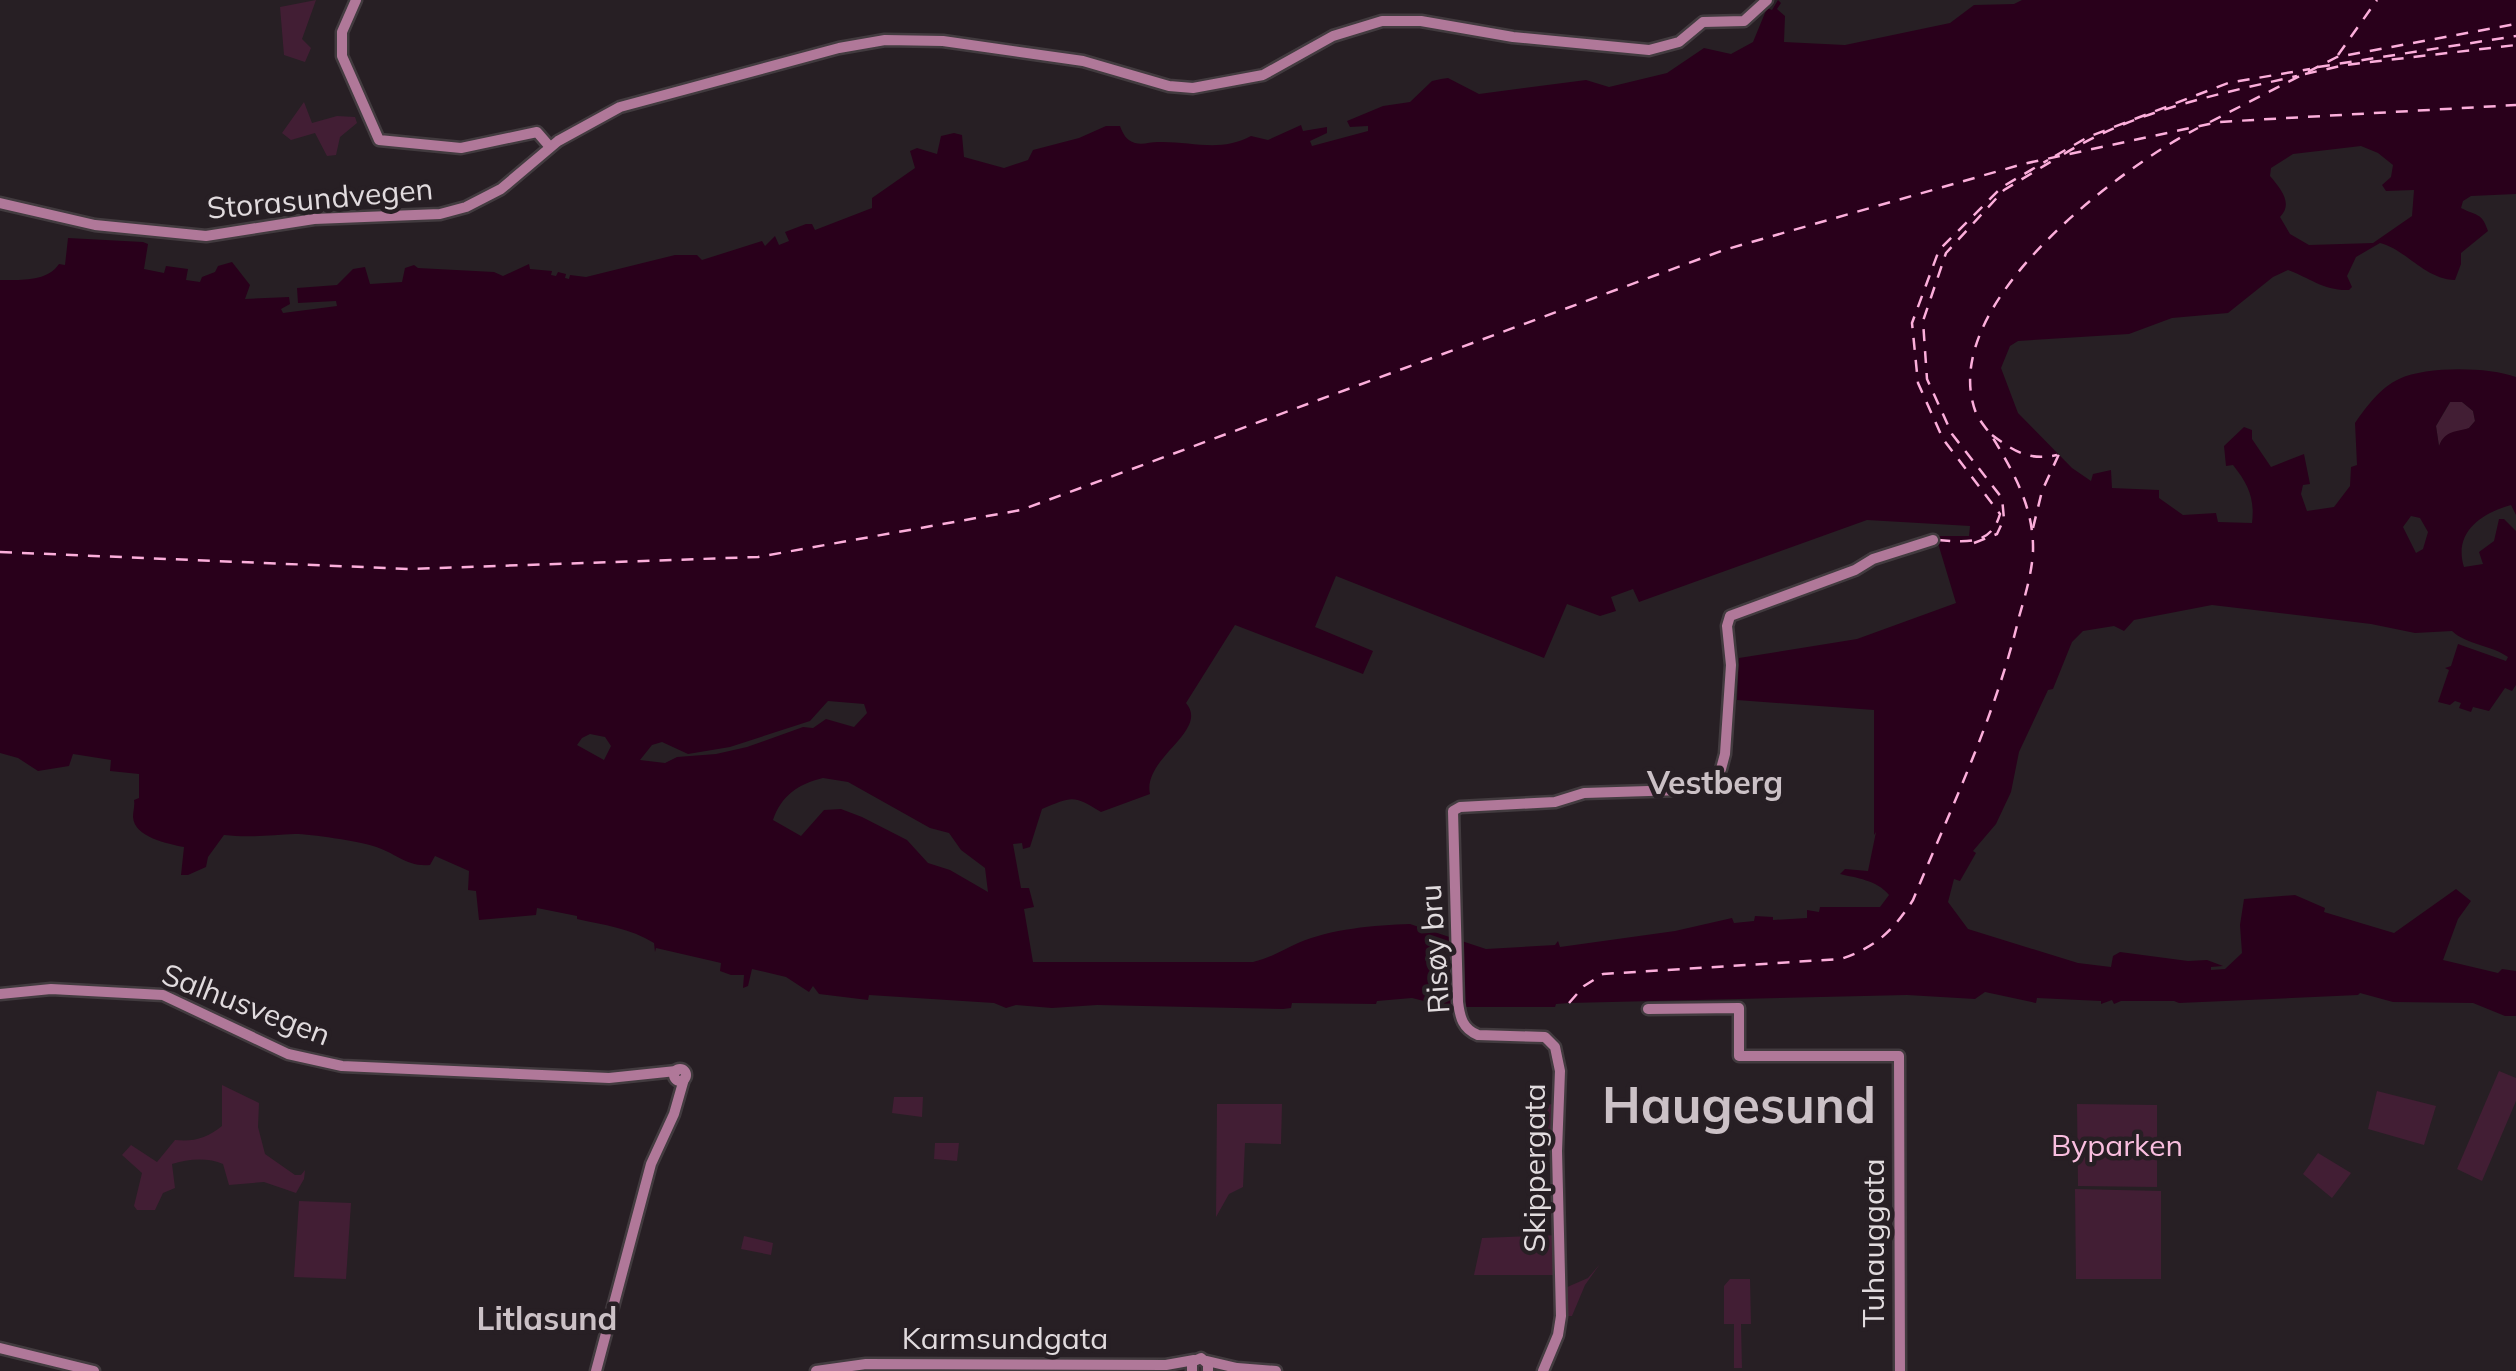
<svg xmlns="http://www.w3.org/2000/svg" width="2516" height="1371" font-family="Mulish,sans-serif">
  <rect width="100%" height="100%" fill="#271f24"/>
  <g fill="#421e34">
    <polygon points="316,0 302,39 311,48 305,62 284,55 280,7"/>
    <polygon points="304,102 312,123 337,116 355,117 357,123 340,137 336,155 327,156 315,133 291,140 282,133"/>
    <polygon points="2451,401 2462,402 2473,411 2475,421 2469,428 2442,440 2439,446 2436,426"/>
    <polygon points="2499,1071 2516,1078 2516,1101 2482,1181 2457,1169"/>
    <path d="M222,1085L259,1103L258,1127L265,1154L295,1175H301L305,1170L304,1179L296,1193L264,1182L229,1185L223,1164C208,1157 187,1159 172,1164L175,1188L163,1193L155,1210H137L134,1206L142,1173L122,1155L131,1145L157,1162L175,1140C194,1142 207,1138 222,1126Z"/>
    <polygon points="2377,1091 2436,1106 2424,1145 2368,1129"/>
    <polygon points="894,1097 923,1097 922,1117 892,1113"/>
    <polygon points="1217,1104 1282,1104 1281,1144 1245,1143 1243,1187 1229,1194 1216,1217"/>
    <polygon points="1556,1104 1550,1141 1533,1143 1534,1105"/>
    <polygon points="2077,1104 2157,1105 2157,1187 2078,1186"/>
    <polygon points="935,1143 959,1143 957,1161 934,1159"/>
    <polygon points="2318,1153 2351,1173 2332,1198 2303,1174"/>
    <polygon points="2075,1189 2161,1191 2161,1279 2076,1279"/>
    <polygon points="299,1201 351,1203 346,1279 294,1277"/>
    <polygon points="1560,1235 1555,1275 1474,1275 1482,1238"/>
    <polygon points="744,1236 773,1243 771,1255 741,1249"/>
    <polygon points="1600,1264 1585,1285 1572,1316 1564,1316 1565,1288 1588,1278"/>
    <polygon points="1730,1279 1750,1279 1751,1324 1741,1324 1742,1368 1734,1368 1734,1324 1724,1324 1724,1286"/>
  </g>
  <path fill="#29001b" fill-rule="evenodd" d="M1778,0L1781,3L1777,9L1785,16L1784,42L1845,45L1950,23L1974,5L2014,4L2022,0H2516V194L2471,196L2463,201L2461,208C2476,216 2482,212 2488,231L2461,253V264L2455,280C2424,279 2407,250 2380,243L2356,257L2347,276L2352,287L2349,290C2324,291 2310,278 2288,270L2273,277L2228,313L2172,318L2129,334L2018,341L2010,346L2001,368L2018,413L2072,468L2091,481L2093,474L2111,470L2112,488L2159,490V498L2183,515L2216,513L2218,522L2252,523C2255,498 2248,484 2233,465L2226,466L2224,446L2244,427L2252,430V439L2271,467L2304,454L2310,484L2303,485L2301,494L2307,511L2334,507L2350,486L2351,467L2357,465L2355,423C2366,407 2381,387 2399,379C2427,366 2488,367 2516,377V515L2511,505C2482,513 2453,532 2464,567L2483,564L2479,552L2494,541L2499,519H2504L2516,531V685L2512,691L2505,688L2489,711L2473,707L2471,712L2459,708L2461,703L2455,701L2450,705L2438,702L2449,670L2445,668L2451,666L2458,644L2506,661L2508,657C2491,645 2467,645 2452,631L2415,633L2371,624L2212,605L2134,620L2124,631L2114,626L2083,631L2072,642L2053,689L2048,690L2019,752L2011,792L1996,824L1973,851L1976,853L1960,881L1954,879L1948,902L1968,929L2078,963L2111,967L2113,956L2120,952L2188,961L2207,960L2223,966L2211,967V970L2225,969L2242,953L2240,925L2244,899L2295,895L2325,908L2324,912L2394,933L2456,889L2471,901L2458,919L2443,960L2498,973L2502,969L2516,971V1016H2505L2473,1003L2393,1002L2360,993L2358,995L2179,1003L2174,1001H2121L2114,1004L2112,1000L2101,1004V1001L2037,998L2036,1003L1985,992L1975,999L1907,995L1569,1003L1556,1004L1555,1007H1448L1412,998L1377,1001L1376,1004L1292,1003L1291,1008L1283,1009L1097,1005L1052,1008L1016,1005L1006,1008L994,1003L869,995L868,1000L819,994L813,986L809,992L786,977L752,969L748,986L743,988L744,975H731L720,971L721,963L656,948L655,952L654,943C630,928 604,925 577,919V916L537,908L536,915L479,920L476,891L468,890L469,871L435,856L430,865C405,867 397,853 373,846C357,841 311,834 295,834C271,835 249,838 224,835L208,857L206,867L188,875H181L184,847C168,844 134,837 133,817C133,811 135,806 134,800L139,798V774L110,771L111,760L73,754L69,766L38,771L18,758L0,753V280C20,280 47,282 59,264L65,265L68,238L143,242L148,244L144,269L164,273L166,266L188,269L186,280L200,282L202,277L215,272L218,266L232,262L250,285L245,299L289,297L290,304L281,309L283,313L337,306L336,301L298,303L297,288L337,285L353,269L365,267L370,284L402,282L405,268L414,265L418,268L494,272L503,276L529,264L530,269L552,271L551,275L556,276L558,272L566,274L565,278L569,279L570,275L586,277L675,255H697L702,260L762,241L765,246L775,236L779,245L789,241L785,232L806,224H812L815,230L872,208V198L915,168L910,151L917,148L937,154L941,136L954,133L962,135L964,157L1004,168L1028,160L1033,150L1079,138L1106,126H1120C1123,134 1126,140 1135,143C1143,145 1150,142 1158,142C1192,141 1219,153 1251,136L1268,140L1301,125L1303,131L1327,127V133L1310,141L1312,146L1368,131V126L1350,127L1347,121L1383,106L1410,102L1432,81L1441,79L1448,78L1479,94L1586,80L1609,87L1667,73L1704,48L1731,54L1753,42L1767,8L1772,10ZM2361,146L2378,153L2393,165L2391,177L2382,185L2386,191L2414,190L2412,216L2373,243L2309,245L2290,234L2280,217C2293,204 2282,190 2270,176L2271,168L2293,154ZM2450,402H2462L2473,411L2475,421L2469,428C2457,432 2445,430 2439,446L2436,426ZM2411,516L2420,518L2428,532L2423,549L2416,553L2403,527ZM1867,520L1970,526L1969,536H1939L1937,540L1956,603L1857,639L1739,658L1737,700L1874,710V835L1876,832L1868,871L1845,869L1840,874C1856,878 1877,880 1889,895L1880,907H1820L1819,912L1807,910V918L1773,920V917L1755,916L1754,921L1734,923L1732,918L1675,931L1560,947L1558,941L1555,945L1486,949L1410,924C1375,925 1330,929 1298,943C1282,950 1271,958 1253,962H1033L1024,909L1034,907L1029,888H1021L1013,844L1022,843L1023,849L1030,847L1042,809C1073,796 1073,795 1101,812L1150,794C1142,758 1210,731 1186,703L1235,625L1363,674L1373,651L1315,627L1336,576L1544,658L1567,604L1600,616L1616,611L1611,597L1633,589L1639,602ZM828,701L864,704L867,713L854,727L826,719L813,728L803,727L747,747L716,754L677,757L665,763L640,760L652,745L662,742L688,754L730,747L810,721ZM590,734L605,737L611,746L604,760L577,745L582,738ZM823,778L848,782L930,828L949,833L961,850L985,868L988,892L950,870L928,863L907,840L862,817L841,809L824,810L801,836L773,820C781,796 798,784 823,778Z"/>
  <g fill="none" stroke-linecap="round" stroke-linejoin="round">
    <g stroke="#fcaedb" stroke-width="2.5" stroke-dasharray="12 10" stroke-linecap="butt">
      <polyline points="2338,55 2377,0"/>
      <polyline points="2318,67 2516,36"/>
      <polyline points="2305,74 2345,65 2516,45"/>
      <polyline points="2210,122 2337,57 2516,24"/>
      <path d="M2064,154C2134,111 2218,94 2297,76"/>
      <polyline points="2055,156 2088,137 2228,83 2310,69"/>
      <path d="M1992,435C2015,452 2029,461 2057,455"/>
      <polyline points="2033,528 2042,491 2059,454"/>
      <path d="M1938,540C1966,542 1991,546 2000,514L1943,439L1918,383L1912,323L1939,250L2002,187L2048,160"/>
      <polyline points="1974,543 1997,534 2004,519 2002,498 1952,434 1927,379 1923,321 1946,253 2004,190 2057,158"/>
      <polyline points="0,552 409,569 758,557 1021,510 1724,250 2023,164 2218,122 2516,105"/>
      <path d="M1569,1003L1584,986L1603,974L1841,959C1876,947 1893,931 1913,900C1951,808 1996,715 2019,617C2025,596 2032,573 2033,551C2034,508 2014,473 1993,438C1988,430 1980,422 1976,413C1935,306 2118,169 2198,128"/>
    </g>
    <defs>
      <g id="major">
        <polyline points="356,0 342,32 342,56 379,140 461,148 537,132 550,147"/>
        <polyline points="0,203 95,225 206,236 314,219 440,214 466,207 501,189 558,141 620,107 839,48 885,40 943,41 1083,61 1169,86 1193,88 1263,75 1333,36 1382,21 1421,21 1513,37 1649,50 1679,42 1703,22 1744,21 1767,0"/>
        <polyline points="0,994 51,989 163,995 288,1054 342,1066 609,1078 676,1071"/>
        <polyline points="1648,1009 1739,1008 1739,1056 1899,1056 1900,1371"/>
        <circle cx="680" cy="1075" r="6"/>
        <polyline points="0,1348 94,1371"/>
        <polyline points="1207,1361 1237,1368 1276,1371"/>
        <polyline points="596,1371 651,1164 674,1114 684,1079"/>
        <polyline points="816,1371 866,1364 1166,1365 1194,1360"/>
        <polyline points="1192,1371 1192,1362 1201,1358 1208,1364 1208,1371"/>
        <path d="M1543,1371L1558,1335L1561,1316L1557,1151L1560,1071L1555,1047L1545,1037L1478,1035C1463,1029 1460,1018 1458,1002L1453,811L1460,807L1555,802L1584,793L1681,790L1709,784L1721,769L1725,754L1731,665L1727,626L1730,616L1855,570L1873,559L1933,540"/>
      </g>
    </defs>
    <use href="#major" stroke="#423b3f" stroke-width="15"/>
    <use href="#major" stroke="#b07899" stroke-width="10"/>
  </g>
  <g text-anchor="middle" stroke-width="9" stroke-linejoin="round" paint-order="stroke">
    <g font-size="30" fill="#e1dbde" stroke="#271f24">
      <text transform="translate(320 199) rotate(-5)" y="10">Storasundvegen</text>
      <text transform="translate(1435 949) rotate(-94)" y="10">Risøy bru</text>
      <text transform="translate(246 1005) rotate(21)" y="10">Salhusvegen</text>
      <text transform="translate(1535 1168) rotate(-90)" y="10">Skippergata</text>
      <text transform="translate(1874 1243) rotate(-90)" y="10">Tuhauggata</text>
      <text x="1005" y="1349">Karmsundgata</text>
    </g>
    <g font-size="30" fill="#f9bedf" stroke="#271f24">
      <text x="2117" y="1156">Byparken</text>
    </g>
    <g font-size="32" font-weight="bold" fill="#cbc1c6" stroke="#271f24">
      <text x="1715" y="794">Vestberg</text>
      <text x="547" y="1330">Litlasund</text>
    </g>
    <g font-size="50" font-weight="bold" fill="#cbc1c6" stroke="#271f24">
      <text x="1739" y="1123">Haugesund</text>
    </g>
  </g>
</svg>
